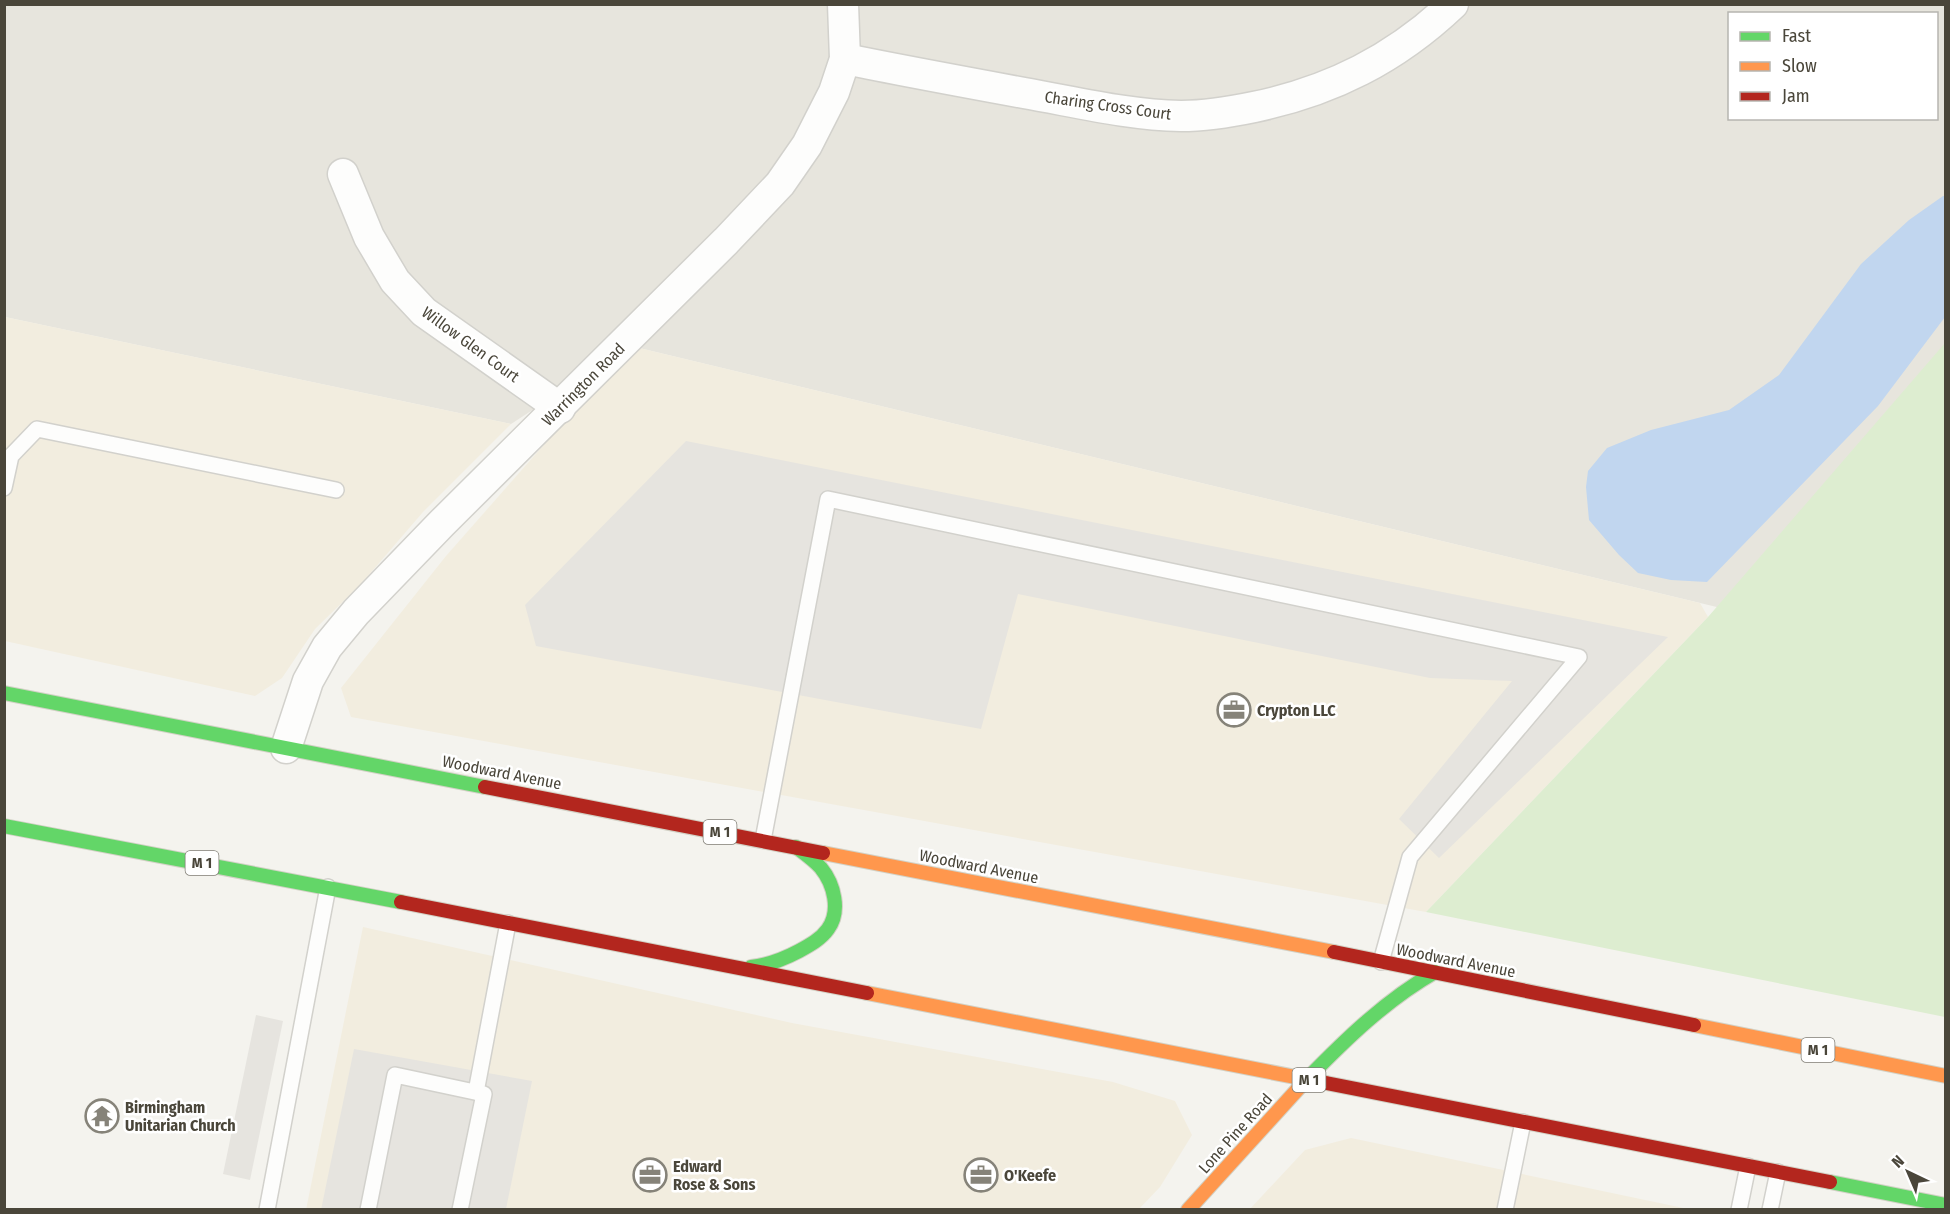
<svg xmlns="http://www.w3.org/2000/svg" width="1950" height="1214" font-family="'Fira Sans Condensed',sans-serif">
  <rect width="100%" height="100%" fill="#f4f3ee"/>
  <path fill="#e7e5dd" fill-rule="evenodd" d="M5,5H1945V1017L1721,608L631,346L511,424L5,317ZM1730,14H1936V118H1730Z"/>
  <g fill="#f2eddf">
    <polygon points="5,317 511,424 423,512 361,584 315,629 282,678 255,696 5,641"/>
    <polygon points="631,346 1700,603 1708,617 1426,912 351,717 341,688 446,556"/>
    <polygon points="363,927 792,1023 1113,1082 1175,1101 1192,1135 1160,1187 1139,1209 306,1210"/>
    <polygon points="1351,1138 1688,1209 1249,1210 1305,1150"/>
  </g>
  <polygon fill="#ddedd0" points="1945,343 1945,1017 1426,912 1708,617"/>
  <g fill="#e6e4df">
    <polygon points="686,441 1668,637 1439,858 1399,819 1512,681 1430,678 1018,594 981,729 536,646 525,605"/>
    <polygon points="256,1015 283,1021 250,1180 223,1174"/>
    <polygon points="354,1049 532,1081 506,1209 321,1210"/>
  </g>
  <polygon fill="#c1d6ef" points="1943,196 1946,196 1945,317 1878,406 1707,582 1671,580 1638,573 1619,555 1589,520 1586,487 1588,471 1607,448 1651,430 1729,410 1779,375 1861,264 1909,220"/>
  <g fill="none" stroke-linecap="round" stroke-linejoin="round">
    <defs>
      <g id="lane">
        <polyline points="4,488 11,456 37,429 336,490"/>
        <polyline points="763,840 828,499 1579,657 1410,857 1381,962"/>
        <polyline points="476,1092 508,923"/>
        <polyline points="267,1210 328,887"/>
        <polyline points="368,1210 395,1075 484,1094 460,1210"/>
        <polyline points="1505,1210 1523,1122"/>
        <polyline points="1739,1210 1748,1166"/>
        <polyline points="1770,1210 1778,1172"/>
      </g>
      <g id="street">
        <path d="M845,59C904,71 964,82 1024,93C1076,102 1128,115 1181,116C1205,116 1230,112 1254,107C1331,91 1395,59 1453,4"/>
        <polyline points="343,174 369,237 395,281 424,312 560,408"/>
        <polyline points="286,748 308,681 327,647 356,612 442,523 726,241 780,184 807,145 834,92 845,59 843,4"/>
      </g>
      <g id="fast">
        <polyline points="4,693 485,787"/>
        <polyline points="4,826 401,902"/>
        <path d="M751,967C769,965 784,959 799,951C810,945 821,939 828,929C841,911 834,884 821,868C814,860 804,853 796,847"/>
        <path d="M1307,1079C1346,1039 1386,1000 1435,972"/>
        <polyline points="1830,1182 1946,1205"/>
      </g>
      <g id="slow">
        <polyline points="823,853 1334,952"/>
        <polyline points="867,993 1326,1083"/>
        <polyline points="1694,1025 1946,1076"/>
        <polyline points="1188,1210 1307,1079"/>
      </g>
      <g id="jam">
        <polyline points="485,787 823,853"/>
        <polyline points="401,902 867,993"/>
        <polyline points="1334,952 1694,1025"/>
        <polyline points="1326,1083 1830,1182"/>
      </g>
    </defs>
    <use href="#lane" stroke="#d2d1cc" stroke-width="18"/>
    <use href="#street" stroke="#d2d1cc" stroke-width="33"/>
    <use href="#fast" stroke="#d2d1c5" stroke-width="16"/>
    <use href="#slow" stroke="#d2d1c5" stroke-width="16"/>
    <use href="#jam" stroke="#d2d1c5" stroke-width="16"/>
    <use href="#lane" stroke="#fdfdfc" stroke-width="15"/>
    <use href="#street" stroke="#fdfdfc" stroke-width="30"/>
    <use href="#fast" stroke="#63d668" stroke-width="14"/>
    <use href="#slow" stroke="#ff974d" stroke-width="14"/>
    <use href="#jam" stroke="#b3261e" stroke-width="14"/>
  </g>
  <defs>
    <symbol id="office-ring" viewBox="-11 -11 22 22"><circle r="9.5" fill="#fff" stroke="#868379" stroke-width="1.5"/><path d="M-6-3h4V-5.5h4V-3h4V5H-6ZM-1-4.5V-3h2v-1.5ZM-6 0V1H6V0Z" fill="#868379"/></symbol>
    <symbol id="temple-ring" viewBox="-11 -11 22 22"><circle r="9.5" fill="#fff" stroke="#868379" stroke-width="1.5"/><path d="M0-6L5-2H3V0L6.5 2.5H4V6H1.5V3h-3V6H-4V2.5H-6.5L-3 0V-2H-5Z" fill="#868379"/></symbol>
  </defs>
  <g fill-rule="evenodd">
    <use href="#office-ring" x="1215" y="691" width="38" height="38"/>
    <use href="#temple-ring" x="83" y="1097" width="38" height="38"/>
    <use href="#office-ring" x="631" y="1156" width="38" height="38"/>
    <use href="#office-ring" x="962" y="1156" width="38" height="38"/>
  </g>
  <g text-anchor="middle" stroke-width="5" stroke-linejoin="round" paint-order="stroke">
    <g fill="#fff" stroke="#807e75" stroke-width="1.5">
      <rect x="703.5" y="820" width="33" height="24" rx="4.5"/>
      <rect x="185.5" y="851" width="33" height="24" rx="4.5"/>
      <rect x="1801.5" y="1038" width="33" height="24" rx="4.5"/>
      <rect x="1292.5" y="1068" width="33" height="24" rx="4.5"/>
    </g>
    <g font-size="15" font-weight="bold" fill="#4a463a">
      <text x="720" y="837">M 1</text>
      <text x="202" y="868">M 1</text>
      <text x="1818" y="1055">M 1</text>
      <text x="1309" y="1085">M 1</text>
    </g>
    <g font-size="16" fill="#4a463a" stroke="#fff">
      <text transform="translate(1108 105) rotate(8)" y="6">Charing Cross Court</text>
      <text transform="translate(471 344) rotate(36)" y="6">Willow Glen Court</text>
      <text transform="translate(583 384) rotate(-45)" y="6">Warrington Road</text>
      <text transform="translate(502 772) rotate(11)" y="6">Woodward Avenue</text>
      <text transform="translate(979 866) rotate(11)" y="6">Woodward Avenue</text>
      <text transform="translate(1456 960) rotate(11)" y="6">Woodward Avenue</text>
      <text transform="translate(1235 1133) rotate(-48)" y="6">Lone Pine Road</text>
    </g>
    <g font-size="16" font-weight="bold" fill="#4a463a" stroke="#fff" text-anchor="start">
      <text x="1257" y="716">Crypton LLC</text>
      <text x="125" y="1113">Birmingham<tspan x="125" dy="18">Unitarian Church</tspan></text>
      <text x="673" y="1172">Edward<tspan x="673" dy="18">Rose &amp; Sons</tspan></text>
      <text x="1004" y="1181">O'Keefe</text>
    </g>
  </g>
  <rect width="1950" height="1214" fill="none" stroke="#4a463a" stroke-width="12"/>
  <rect x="1728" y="12" width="210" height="108" fill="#ffffff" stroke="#b7b5b0" stroke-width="1.5"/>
  <rect x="1740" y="32" width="30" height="9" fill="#63d668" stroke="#b7b5b0" stroke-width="1.5"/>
  <text x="1782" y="42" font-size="18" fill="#4a463a">Fast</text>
  <rect x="1740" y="62" width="30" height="9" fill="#ff974d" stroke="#b7b5b0" stroke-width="1.5"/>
  <text x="1782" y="72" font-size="18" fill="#4a463a">Slow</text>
  <rect x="1740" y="92" width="30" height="9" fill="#b3261e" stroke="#b7b5b0" stroke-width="1.5"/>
  <text x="1782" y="102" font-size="18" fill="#4a463a">Jam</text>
  <g transform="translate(1908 1172) rotate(316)" stroke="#ffffff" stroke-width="4.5" paint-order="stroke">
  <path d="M0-4.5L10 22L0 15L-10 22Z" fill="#4a463a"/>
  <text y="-9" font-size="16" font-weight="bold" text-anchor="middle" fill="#4a463a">N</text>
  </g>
</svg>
